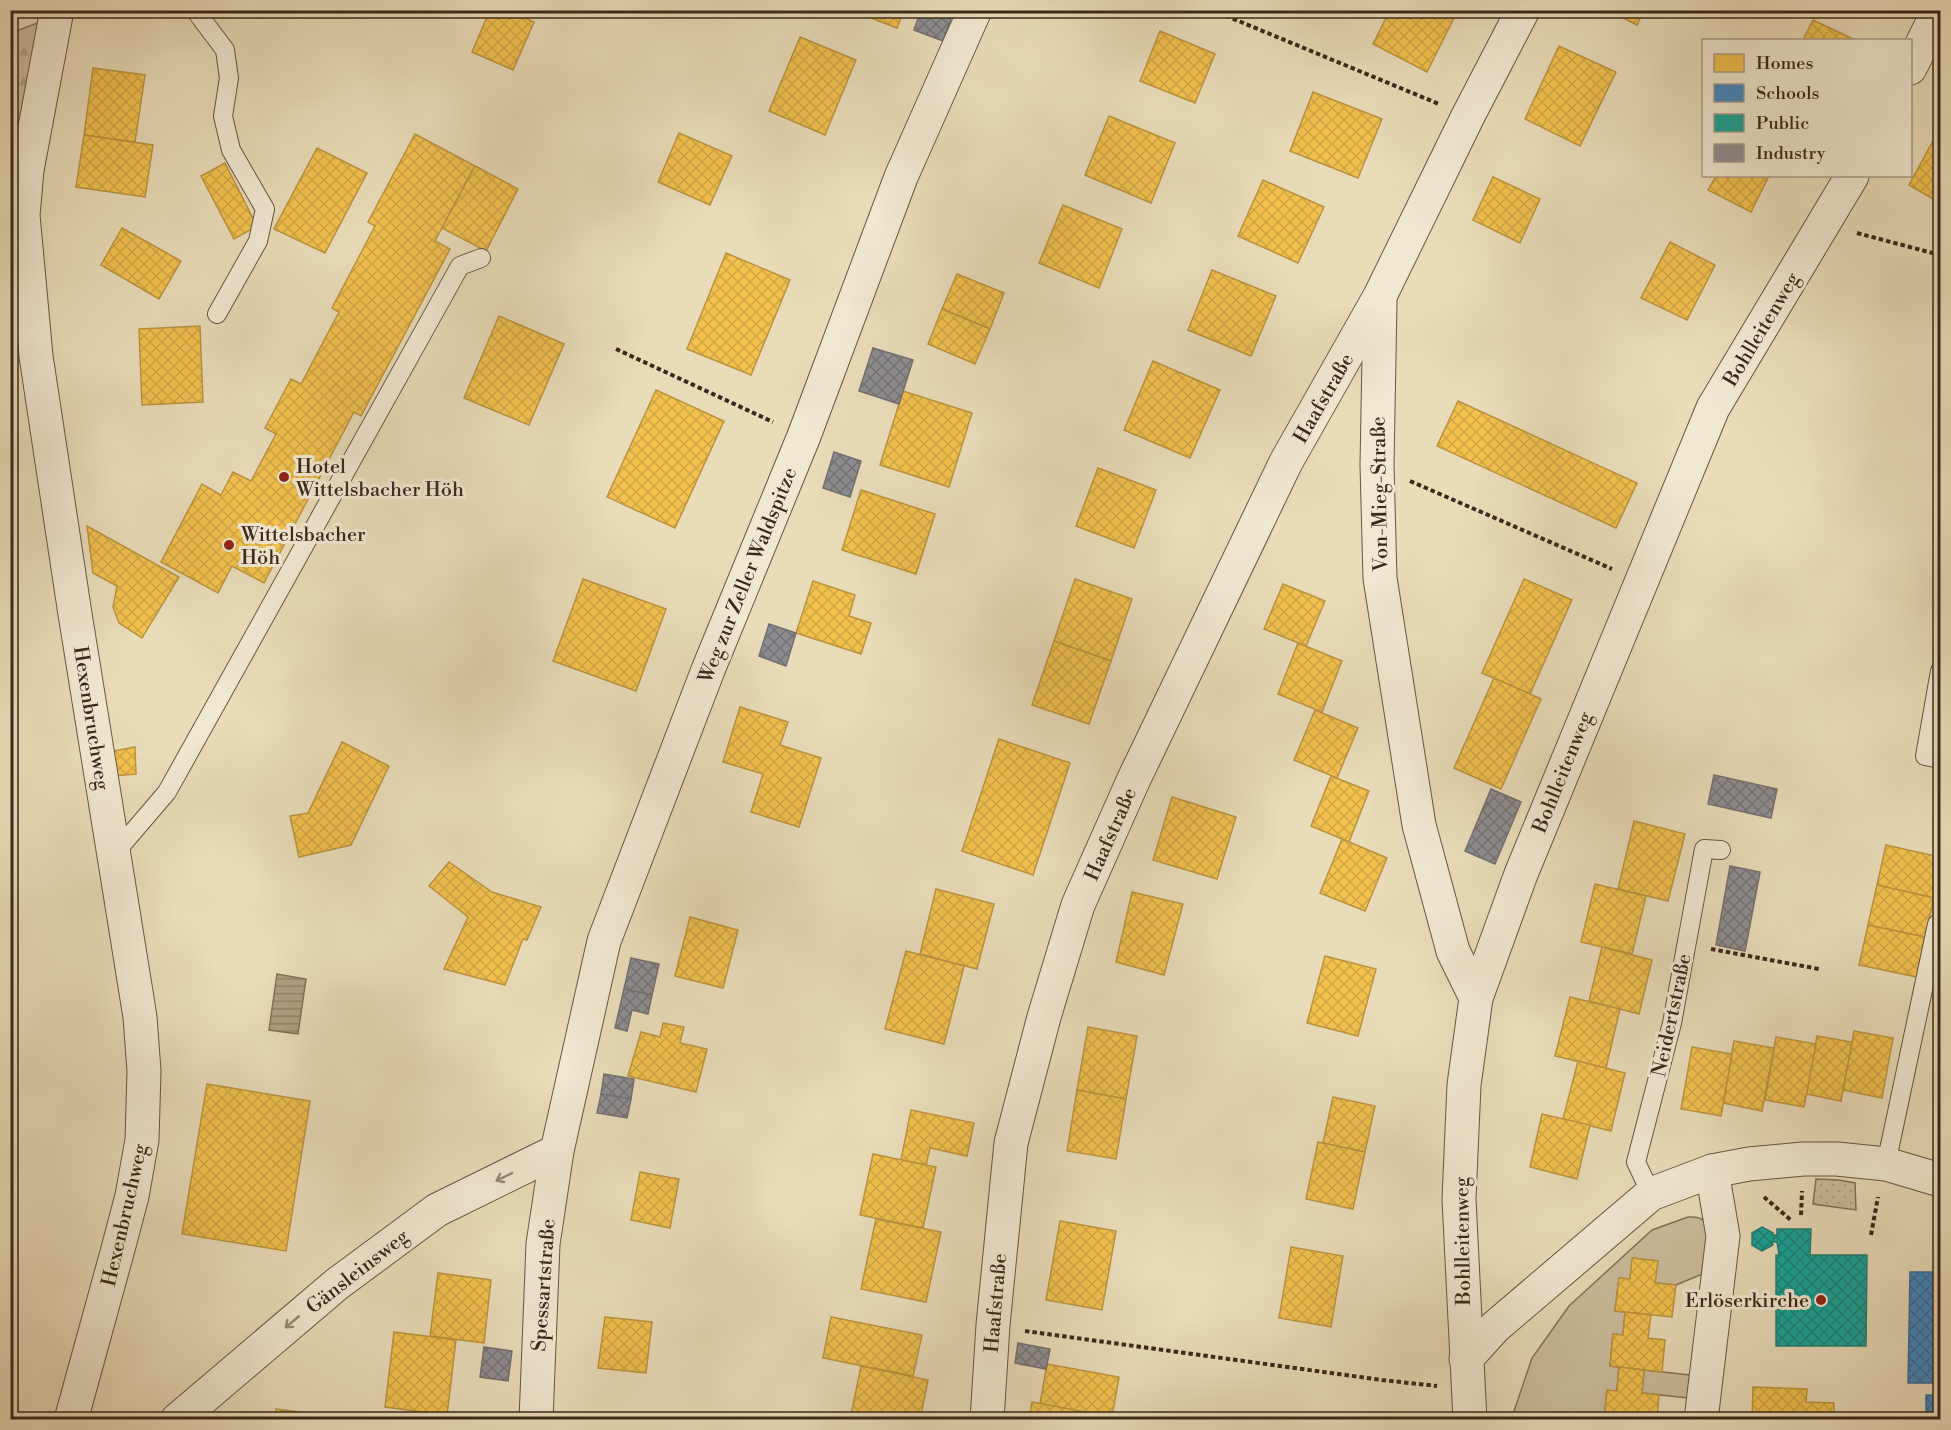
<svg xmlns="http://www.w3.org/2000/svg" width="1951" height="1430" font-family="'Libre Bodoni',serif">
  <defs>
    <pattern id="grass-dots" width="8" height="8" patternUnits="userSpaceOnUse" patternTransform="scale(1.5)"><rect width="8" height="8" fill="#cbbd9e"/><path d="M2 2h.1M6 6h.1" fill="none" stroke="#afa288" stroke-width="1.8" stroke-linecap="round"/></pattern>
    <pattern id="forest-firs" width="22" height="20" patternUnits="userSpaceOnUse" patternTransform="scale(1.5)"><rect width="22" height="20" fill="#cbbd9e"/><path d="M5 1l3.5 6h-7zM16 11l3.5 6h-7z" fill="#afa288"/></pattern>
    <pattern id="water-rules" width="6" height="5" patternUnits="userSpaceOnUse" patternTransform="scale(1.5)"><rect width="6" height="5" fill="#ae9f84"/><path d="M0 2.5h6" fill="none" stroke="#8f826b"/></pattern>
    <pattern id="homes-cross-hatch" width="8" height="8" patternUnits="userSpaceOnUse" patternTransform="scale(1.5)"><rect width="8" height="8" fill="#f2c14e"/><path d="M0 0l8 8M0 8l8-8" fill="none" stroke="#d0a644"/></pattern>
    <pattern id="schools-cross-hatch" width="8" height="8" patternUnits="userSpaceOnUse" patternTransform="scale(1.5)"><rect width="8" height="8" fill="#3f88c5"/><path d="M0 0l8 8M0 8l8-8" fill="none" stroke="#366f9f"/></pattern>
    <pattern id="public-cross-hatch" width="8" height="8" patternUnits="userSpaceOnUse" patternTransform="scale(1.5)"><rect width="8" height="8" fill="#17a398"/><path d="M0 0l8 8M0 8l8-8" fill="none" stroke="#16857b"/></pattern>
    <pattern id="industry-cross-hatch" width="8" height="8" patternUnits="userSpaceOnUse" patternTransform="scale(1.5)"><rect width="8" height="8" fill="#8d8d92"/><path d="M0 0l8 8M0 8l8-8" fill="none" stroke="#747376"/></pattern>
  </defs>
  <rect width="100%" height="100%" fill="#e9dcb9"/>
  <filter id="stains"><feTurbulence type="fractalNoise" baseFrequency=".00333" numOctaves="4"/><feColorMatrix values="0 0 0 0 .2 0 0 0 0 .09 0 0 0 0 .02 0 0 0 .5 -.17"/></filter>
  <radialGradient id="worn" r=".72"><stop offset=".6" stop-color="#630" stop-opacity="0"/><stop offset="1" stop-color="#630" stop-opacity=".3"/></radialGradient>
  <polygon fill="url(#grass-dots)" stroke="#83725d" stroke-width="1.5" points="1816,1179 1839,1180 1855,1183 1856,1210 1813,1204"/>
  <polygon fill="url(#forest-firs)" stroke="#83725d" stroke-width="1.5" points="40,22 11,168 11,33"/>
  <g fill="#cbbd9e" stroke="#83725d" stroke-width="1.5">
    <path d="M1688,1217C1694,1217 1698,1216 1703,1220C1712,1228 1706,1261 1705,1273L1676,1285L1655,1283L1657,1261L1633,1258L1630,1279L1619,1278L1615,1311L1625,1312L1623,1335L1613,1334L1610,1366L1619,1367L1617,1391H1607L1604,1419L1511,1420L1532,1358L1569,1306L1652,1230Z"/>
    <polygon points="1644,1370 1699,1376 1697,1399 1642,1393"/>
  </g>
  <polygon fill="url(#water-rules)" stroke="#806f5a" stroke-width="1.5" points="277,974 306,979 298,1034 269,1030"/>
  <g fill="url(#homes-cross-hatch)" stroke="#bb933f" stroke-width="1.5">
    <polygon points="490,10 508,10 534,22 513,70 472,52"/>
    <polygon points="850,10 904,10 897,28"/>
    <polygon points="1390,10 1458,10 1427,72 1373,44"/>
    <polygon points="1607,10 1644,10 1637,25"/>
    <polygon points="1813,20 1855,40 1803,40"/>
    <polygon points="1160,31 1215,54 1195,103 1140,81"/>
    <polygon points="800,37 856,60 825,135 769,111"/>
    <polygon points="1559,46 1616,72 1580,146 1525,119"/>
    <polygon points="93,68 145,75 135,142 84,135"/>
    <polygon points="1313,92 1382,119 1358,178 1290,151"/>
    <polygon points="1109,116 1175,143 1151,203 1085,175"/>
    <polygon points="1940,128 1940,203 1909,185"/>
    <polygon points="679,133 732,156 710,205 658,182"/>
    <polygon points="415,134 475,166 435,241 450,249 361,416 354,412 264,583 232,566 218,593 161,562 202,484 221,495 233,472 251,481 276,434 265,428 291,379 301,384 339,312 332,308 375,226 368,222"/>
    <polygon points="84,135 153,145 145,197 76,187"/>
    <polygon points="317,148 367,173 325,253 274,229"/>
    <polygon points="225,163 257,226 234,239 201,176"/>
    <polygon points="475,166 518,189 486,251 442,228"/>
    <polygon points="1716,176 1769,176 1751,212 1708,190"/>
    <polygon points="1493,177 1540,199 1520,243 1473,220"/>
    <polygon points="1263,180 1324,207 1298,263 1238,236"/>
    <polygon points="1063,205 1122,229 1099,288 1039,263"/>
    <polygon points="122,228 181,261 159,299 101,265"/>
    <polygon points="1670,242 1715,265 1687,320 1641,298"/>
    <polygon points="726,253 790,280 751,375 687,349"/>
    <polygon points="1212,270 1276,296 1251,356 1188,330"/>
    <polygon points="957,274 1004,293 990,329 942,309"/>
    <polygon points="942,309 990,329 975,364 928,344"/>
    <polygon points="499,316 564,344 529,425 464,398"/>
    <polygon points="200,326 203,402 142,405 139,329"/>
    <polygon points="1153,361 1220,390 1190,458 1124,430"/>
    <polygon points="656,390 724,421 675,528 607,497"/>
    <polygon points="903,391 972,413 949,487 880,465"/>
    <polygon points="1458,401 1637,483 1616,528 1437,446"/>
    <polygon points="1098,468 1156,490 1134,548 1076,526"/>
    <polygon points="861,490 935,514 916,574 842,550"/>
    <polygon points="87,526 179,577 142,638 119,623 113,607 117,586 93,573"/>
    <polygon points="583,579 666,609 636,691 553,661"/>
    <polygon points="1075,579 1132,599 1111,661 1054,641"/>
    <polygon points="1524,579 1572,600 1530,694 1482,673"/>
    <polygon points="813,581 855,595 849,616 871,623 861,654 796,633"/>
    <polygon points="1283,584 1325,601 1306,646 1264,629"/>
    <polygon points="1054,641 1111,661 1089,724 1032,705"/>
    <polygon points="1298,643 1342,661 1322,712 1278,694"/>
    <polygon points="1494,678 1541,699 1501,789 1454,768"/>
    <polygon points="740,707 788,722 780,745 821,758 799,827 751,812 763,774 723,762"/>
    <polygon points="1315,710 1358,728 1337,778 1294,760"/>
    <polygon points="999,739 1070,763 1033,875 962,851"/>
    <polygon points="342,742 389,766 351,845 299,857 290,816 308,813"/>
    <polygon points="135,747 136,774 112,776 108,752"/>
    <polygon points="1331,776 1369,791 1349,842 1311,826"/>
    <polygon points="1172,797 1236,817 1217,879 1153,860"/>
    <polygon points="1634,821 1685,834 1668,901 1618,889"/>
    <polygon points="1342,839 1387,858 1365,911 1320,893"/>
    <polygon points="1886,845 1940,857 1940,870 1934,898 1877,885"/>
    <polygon points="449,862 492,892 541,907 527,940 523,939 505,985 444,969 468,917 429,886"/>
    <polygon points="1595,884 1646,896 1632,954 1581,942"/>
    <polygon points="1877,885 1934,898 1925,937 1868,925"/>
    <polygon points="936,889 994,904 977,969 920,954"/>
    <polygon points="1132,892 1183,904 1164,975 1116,962"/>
    <polygon points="690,917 738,930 723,988 675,976"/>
    <polygon points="1868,925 1925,937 1917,977 1859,965"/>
    <polygon points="1602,947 1652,960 1639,1014 1589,1001"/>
    <polygon points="906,951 964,966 944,1044 885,1029"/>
    <polygon points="1325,956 1376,969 1358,1036 1307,1023"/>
    <polygon points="1570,997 1620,1009 1606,1068 1555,1056"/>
    <polygon points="663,1023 684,1027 680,1043 707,1049 696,1092 628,1076 641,1032 660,1037"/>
    <polygon points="1088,1027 1137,1036 1126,1099 1077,1090"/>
    <polygon points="1854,1031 1893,1038 1882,1098 1843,1090"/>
    <polygon points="1817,1036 1852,1042 1841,1101 1806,1094"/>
    <polygon points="1776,1037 1816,1044 1804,1107 1765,1100"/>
    <polygon points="1734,1041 1774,1048 1762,1111 1723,1103"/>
    <polygon points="1692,1047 1732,1054 1721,1116 1681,1109"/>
    <polygon points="1578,1061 1625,1073 1611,1131 1563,1119"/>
    <polygon points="207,1084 310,1101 286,1251 182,1234"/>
    <polygon points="1077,1090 1126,1099 1116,1159 1067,1151"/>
    <polygon points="1333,1097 1375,1106 1365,1152 1323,1143"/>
    <polygon points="911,1110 974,1123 967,1156 930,1148 926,1165 901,1160"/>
    <polygon points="1542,1114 1590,1125 1577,1179 1530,1167"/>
    <polygon points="1318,1142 1365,1152 1353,1209 1306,1199"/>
    <polygon points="873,1154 936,1167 923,1228 860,1215"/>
    <polygon points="640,1172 679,1179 670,1228 631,1220"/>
    <polygon points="876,1219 941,1232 926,1302 861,1289"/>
    <polygon points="1060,1221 1116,1231 1102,1310 1046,1300"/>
    <polygon points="1291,1247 1343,1256 1331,1327 1279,1318"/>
    <polygon points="1632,1258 1658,1261 1655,1283 1676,1285 1672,1317 1615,1311 1619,1278 1630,1279"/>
    <polygon points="438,1273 491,1280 484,1343 430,1336"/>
    <polygon points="1625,1312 1651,1315 1648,1338 1665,1340 1662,1372 1610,1366 1613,1334 1623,1335"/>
    <polygon points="605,1317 652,1322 646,1373 598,1368"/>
    <polygon points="831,1317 922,1335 913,1376 823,1358"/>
    <polygon points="394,1332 456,1340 447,1415 385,1407"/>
    <polygon points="1047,1364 1119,1377 1112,1417 1040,1404"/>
    <polygon points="861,1366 928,1380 920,1420 850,1420"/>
    <polygon points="1619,1367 1644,1370 1642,1393 1659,1395 1657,1420 1604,1420 1607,1390 1617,1391"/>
    <polygon points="1753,1387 1807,1389 1806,1402 1834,1403 1834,1420 1752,1420"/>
    <polygon points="1032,1402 1112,1417 1111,1420 1029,1420"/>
    <polygon points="276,1409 307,1413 306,1420 275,1420"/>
    <polygon points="307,1413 337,1418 336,1420 306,1420"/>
  </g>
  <g fill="url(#schools-cross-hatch)" stroke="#3e6b92" stroke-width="1.5">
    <polygon points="1910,1272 1940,1272 1940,1383 1908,1383"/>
    <rect x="1926" y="1395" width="14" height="25"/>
  </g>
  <polygon fill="url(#public-cross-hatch)" stroke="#227e73" stroke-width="1.5" points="1762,1227 1773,1233 1773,1235 1777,1235 1777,1229 1811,1229 1810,1255 1867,1255 1866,1346 1776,1346 1776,1255 1779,1255 1778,1248 1777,1242 1772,1242 1773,1245 1762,1251 1752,1245 1752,1233"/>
  <g fill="url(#industry-cross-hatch)" stroke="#746f6f" stroke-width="1.5">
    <polygon points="921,10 954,10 943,41 914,30"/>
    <polygon points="873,348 913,360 899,404 859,391"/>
    <polygon points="834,452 861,461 850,497 823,488"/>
    <polygon points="769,624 796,633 786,666 759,656"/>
    <polygon points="1714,775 1777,789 1771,818 1708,804"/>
    <polygon points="1491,789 1521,802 1495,864 1465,851"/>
    <polygon points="1730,866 1760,872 1745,951 1716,945"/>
    <polygon points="631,958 659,964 652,995 624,989"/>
    <polygon points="624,989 652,995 648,1014 632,1010 627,1031 615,1028"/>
    <polygon points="604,1074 634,1079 631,1099 601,1094"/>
    <polygon points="601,1094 631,1099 627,1118 597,1113"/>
    <polygon points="1018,1343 1050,1349 1046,1369 1015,1363"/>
    <polygon points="484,1347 512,1351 508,1381 480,1377"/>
  </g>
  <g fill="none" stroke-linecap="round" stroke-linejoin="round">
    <defs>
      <g id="lane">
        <polyline points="195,10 225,50 229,78 223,116 231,150 265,209 258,241 217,314"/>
        <polyline points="1940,671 1925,756 1940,759"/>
        <polyline points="114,854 167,792 460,266 481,258"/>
        <polyline points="1886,1164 1937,924"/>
        <polyline points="1651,1194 1636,1162 1672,1023 1704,849 1721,850"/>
      </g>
      <g id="street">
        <polyline points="57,10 27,170 23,215 36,356 75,614 140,1017 144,1071 142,1140 132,1196 118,1249 71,1420"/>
        <polyline points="1910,68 1939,10"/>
        <polyline points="1380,302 1377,465 1380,578 1419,825 1453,951 1476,998"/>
        <polyline points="1466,1359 1495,1327 1651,1194 1712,1171 1749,1164 1803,1159 1837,1159 1886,1164 1940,1180"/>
        <polyline points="177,1420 337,1284 437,1210 557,1151"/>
        <polyline points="536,1420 543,1244 557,1151 604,941 708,670 804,436 901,177 975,10"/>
        <polyline points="987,1420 993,1325 1011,1143 1044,1017 1078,905 1133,781 1286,462 1380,296 1468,116 1523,10"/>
        <polyline points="1470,1420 1459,1199 1464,1085 1476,998 1521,874 1713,408 1852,176"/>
        <polyline points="1701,1420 1723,1236 1712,1171"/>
      </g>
    </defs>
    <use href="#lane" stroke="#665543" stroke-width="20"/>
    <use href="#street" stroke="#665543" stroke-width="35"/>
    <g stroke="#3b281c" stroke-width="4" stroke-dasharray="4.5 3" stroke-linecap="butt">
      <polyline points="1212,10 1439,104"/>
      <polyline points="1857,233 1940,255"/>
      <polyline points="616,349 773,422"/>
      <polyline points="1410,481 1612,569"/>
      <polyline points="1711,949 1819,969"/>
      <polyline points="1764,1197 1792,1221"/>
      <polyline points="1801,1215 1802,1191"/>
      <polyline points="1871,1235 1878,1197"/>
      <polyline points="1025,1331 1382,1380 1437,1386"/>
    </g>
    <use href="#lane" stroke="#f1e8d2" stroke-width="18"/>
    <use href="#street" stroke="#f1e8d2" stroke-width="33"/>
  </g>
  <defs><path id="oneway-shaft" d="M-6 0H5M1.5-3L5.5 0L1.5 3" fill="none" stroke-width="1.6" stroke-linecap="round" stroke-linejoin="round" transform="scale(1.5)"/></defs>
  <g stroke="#968877">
    <use href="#oneway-shaft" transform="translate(504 1177) rotate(154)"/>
    <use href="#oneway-shaft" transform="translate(292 1322) rotate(140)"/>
  </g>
  <g fill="#8f2418" stroke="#f1e8d2" stroke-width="2">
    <circle cx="284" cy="477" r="6"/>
    <circle cx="229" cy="545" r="6"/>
    <circle cx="1821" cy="1300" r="6"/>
  </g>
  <g text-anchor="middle" stroke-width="6" stroke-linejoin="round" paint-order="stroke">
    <g font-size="20" fill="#3b281c" stroke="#f1e8d2">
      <text transform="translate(1761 329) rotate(-59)" y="7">Bohlleitenweg</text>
      <text transform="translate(1323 398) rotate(-60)" y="7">Haafstraße</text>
      <text transform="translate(1379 494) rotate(-91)" y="7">Von-Mieg-Straße</text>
      <text transform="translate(747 575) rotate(-68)" y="7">Weg zur Zeller Waldspitze</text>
      <text transform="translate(92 718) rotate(81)" y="7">Hexenbruchweg</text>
      <text transform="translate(1562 772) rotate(-68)" y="7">Bohlleitenweg</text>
      <text transform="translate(1110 834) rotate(-66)" y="7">Haafstraße</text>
      <text transform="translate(1671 1015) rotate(-78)" y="7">Neidertstraße</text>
      <text transform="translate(124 1215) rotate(-77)" y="7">Hexenbruchweg</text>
      <text transform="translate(1462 1241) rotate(-91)" y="7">Bohlleitenweg</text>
      <text transform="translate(357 1271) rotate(-38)" y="7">Gänsleinsweg</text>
      <text transform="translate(543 1285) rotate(-86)" y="7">Spessartstraße</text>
      <text transform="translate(995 1303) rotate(-85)" y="7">Haafstraße</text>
    </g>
    <g font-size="20" fill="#3b281c" stroke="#f1e8d2" text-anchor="start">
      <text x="296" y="473">Hotel<tspan x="296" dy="23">Wittelsbacher Höh</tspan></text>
      <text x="241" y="541">Wittelsbacher<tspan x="241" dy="23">Höh</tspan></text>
      <text x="1809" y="1307" text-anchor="end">Erlöserkirche</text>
    </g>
  </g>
  <rect width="1951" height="1430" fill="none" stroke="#e9dcb9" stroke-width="36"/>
  <rect x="12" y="12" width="1927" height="1406" fill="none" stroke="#3b281c" stroke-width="3"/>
  <rect x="18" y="18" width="1915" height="1394" fill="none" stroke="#3b281c" stroke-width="1.5"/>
  <rect x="1702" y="39" width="210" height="138" fill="#f1e8d2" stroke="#a89b89" stroke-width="1.5"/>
  <rect x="1714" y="54" width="30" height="18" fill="#f2c14e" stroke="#a89b89" stroke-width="1.5"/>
  <text x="1756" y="69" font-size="18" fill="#3b281c">Homes</text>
  <rect x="1714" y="84" width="30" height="18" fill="#3f88c5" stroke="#a89b89" stroke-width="1.5"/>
  <text x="1756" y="99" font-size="18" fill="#3b281c">Schools</text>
  <rect x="1714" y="114" width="30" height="18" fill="#17a398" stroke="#a89b89" stroke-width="1.5"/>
  <text x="1756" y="129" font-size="18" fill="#3b281c">Public</text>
  <rect x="1714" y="144" width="30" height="18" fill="#8d8d92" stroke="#a89b89" stroke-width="1.5"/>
  <text x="1756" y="159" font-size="18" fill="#3b281c">Industry</text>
  <rect width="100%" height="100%" filter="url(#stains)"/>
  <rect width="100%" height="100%" fill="url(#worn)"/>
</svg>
